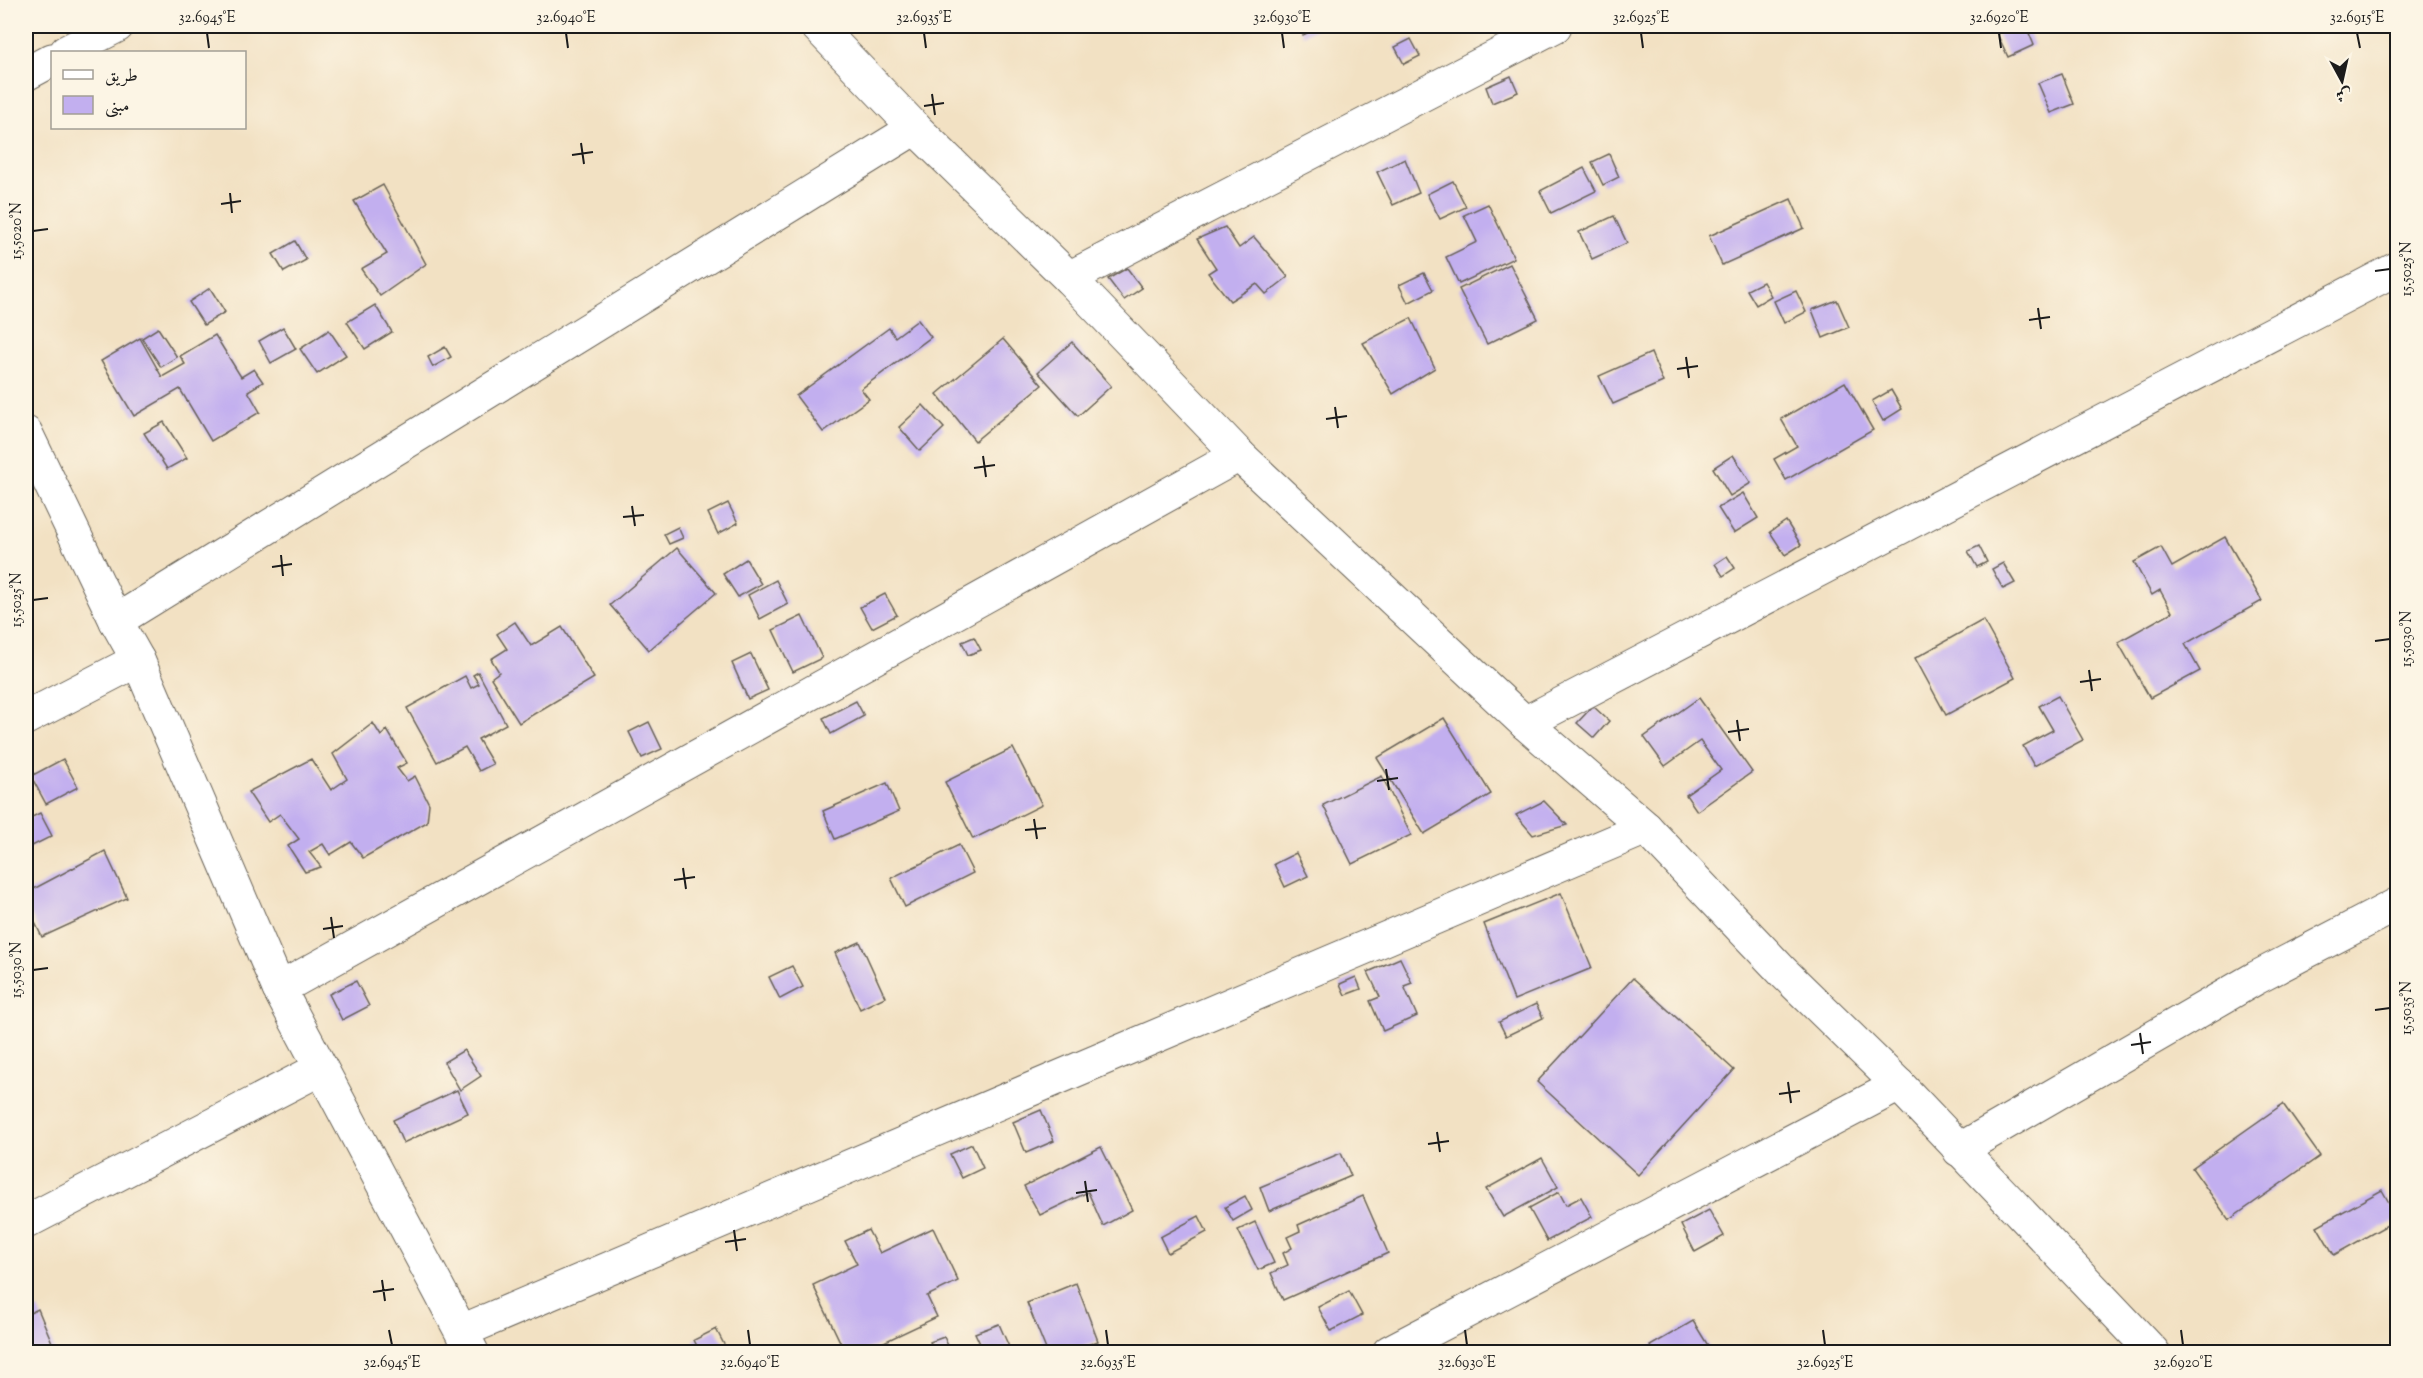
<svg xmlns="http://www.w3.org/2000/svg" width="2423" height="1378" font-family="'Sorts Mill Goudy',Amiri,serif">
  <rect width="100%" height="100%" fill="#fcf5e5"/>
  <filter id="ink" filterUnits="userSpaceOnUse"><feTurbulence type="fractalNoise" baseFrequency=".0167" numOctaves="2"/><feDisplacementMap in="SourceGraphic" scale="12" xChannelSelector="R" yChannelSelector="G"/><feConvolveMatrix kernelMatrix="1 2 1 2 8 2 1 2 1" color-interpolation-filters="sRGB"/></filter>
  <filter id="wash" filterUnits="userSpaceOnUse"><feTurbulence type="fractalNoise" baseFrequency=".008" numOctaves="4" result="noise"/><feDisplacementMap in="SourceGraphic" scale="24" xChannelSelector="R" yChannelSelector="G"/><feGaussianBlur stdDeviation="1.35" result="paint"/><feColorMatrix in="noise" values="0 0 0 0 0 0 0 0 0 0 0 0 0 0 0 0 0 1.4 0 .05"/><feComposite in="paint" operator="in"/></filter>
  <g filter="url(#wash)">
    <rect width="100%" height="100%" fill="#f2e1c3"/>
    <g id="blocks">
      <g fill="#c2afef">
        <polygon points="1298,26 1321,26 1303,35"/>
        <polygon points="1997,26 2026,26 2034,45 2008,57 1994,27"/>
        <polygon points="1411,39 1420,56 1404,64 1395,47"/>
        <polygon points="2062,74 2074,104 2051,113 2038,83"/>
        <polygon points="1511,76 1518,92 1492,103 1486,87"/>
        <polygon points="1609,154 1619,177 1603,185 1592,162"/>
        <polygon points="1405,159 1419,193 1393,205 1377,172"/>
        <polygon points="1584,168 1596,191 1551,213 1540,191"/>
        <polygon points="1453,181 1466,207 1440,219 1427,194"/>
        <polygon points="383,185 426,264 380,296 361,269 387,254 354,201"/>
        <polygon points="1791,199 1804,228 1722,265 1709,236"/>
        <polygon points="1488,204 1514,258 1459,284 1446,257 1477,242 1464,215"/>
        <polygon points="1614,216 1627,243 1592,259 1579,232"/>
        <polygon points="1225,227 1239,248 1254,237 1288,277 1266,294 1257,284 1230,301 1208,273 1216,268 1197,239"/>
        <polygon points="295,241 306,260 284,272 273,254"/>
        <polygon points="1510,264 1538,319 1487,344 1459,289"/>
        <polygon points="1127,268 1142,288 1124,300 1108,279"/>
        <polygon points="1424,273 1433,290 1408,303 1399,285"/>
        <polygon points="1763,282 1771,296 1756,305 1747,290"/>
        <polygon points="210,288 225,312 204,325 189,302"/>
        <polygon points="1796,291 1806,312 1784,323 1774,301"/>
        <polygon points="1837,300 1849,327 1823,338 1812,310"/>
        <polygon points="375,305 392,332 365,349 347,322"/>
        <polygon points="1411,318 1435,368 1393,394 1363,343"/>
        <polygon points="918,320 931,337 861,389 869,399 823,432 796,396 889,328 895,337"/>
        <polygon points="283,327 296,349 271,363 259,341"/>
        <polygon points="158,328 177,357 161,367 142,338"/>
        <polygon points="329,330 346,355 317,374 300,349"/>
        <polygon points="215,335 241,377 254,369 263,382 248,391 260,412 211,441 180,389 134,416 101,361 140,338 162,377 185,364 180,356"/>
        <polygon points="1003,339 1042,385 975,441 937,394"/>
        <polygon points="1072,342 1111,386 1078,416 1038,372"/>
        <polygon points="445,347 451,357 433,367 428,357"/>
        <polygon points="1651,353 1663,382 1613,404 1599,376"/>
        <polygon points="1845,382 1873,430 1786,480 1774,459 1797,446 1781,419"/>
        <polygon points="1891,390 1902,409 1883,421 1872,401"/>
        <polygon points="923,405 944,428 920,451 899,427"/>
        <polygon points="164,422 187,458 167,469 144,433"/>
        <polygon points="1733,455 1751,483 1730,496 1713,468"/>
        <polygon points="1743,493 1758,518 1734,533 1718,508"/>
        <polygon points="728,503 738,523 718,534 708,513"/>
        <polygon points="1786,521 1801,545 1785,555 1770,532"/>
        <polygon points="678,527 683,538 669,544 664,534"/>
        <polygon points="2225,537 2262,601 2185,644 2200,671 2150,698 2118,642 2172,612 2160,590 2152,595 2134,562 2161,547 2172,567"/>
        <polygon points="1979,546 1987,562 1977,567 1968,551"/>
        <polygon points="677,548 716,593 649,650 610,605"/>
        <polygon points="1727,556 1735,568 1723,576 1715,564"/>
        <polygon points="746,559 761,584 738,597 723,574"/>
        <polygon points="2003,563 2015,583 2003,589 1992,569"/>
        <polygon points="776,580 788,604 760,619 748,595"/>
        <polygon points="885,594 897,615 872,628 860,607"/>
        <polygon points="802,616 822,658 793,672 773,630"/>
        <polygon points="1983,620 2015,678 1946,715 1915,658"/>
        <polygon points="515,622 531,646 562,627 594,678 519,723 491,678 499,672 491,659 507,649 497,634"/>
        <polygon points="974,637 981,650 968,655 962,642"/>
        <polygon points="751,654 768,690 748,699 732,663"/>
        <polygon points="478,672 506,724 478,739 493,764 479,771 465,747 437,762 407,708 465,676 471,688 479,684 473,675"/>
        <polygon points="2058,696 2083,740 2034,766 2023,746 2053,730 2039,706"/>
        <polygon points="1699,698 1752,772 1697,811 1686,795 1721,770 1700,741 1665,766 1644,737"/>
        <polygon points="856,701 864,716 831,734 823,718"/>
        <polygon points="1593,706 1609,721 1594,738 1577,723"/>
        <polygon points="1444,718 1491,794 1424,834 1377,758"/>
        <polygon points="649,722 662,749 642,758 629,732"/>
        <polygon points="373,723 381,736 387,730 407,763 397,768 407,781 415,776 429,804 427,822 363,858 351,842 330,855 323,844 309,852 321,867 305,872 288,846 299,839 280,814 268,822 248,792 311,759 331,790 347,779 333,754"/>
        <polygon points="1013,748 1042,805 973,839 945,782"/>
        <polygon points="63,759 78,787 46,804 31,776"/>
        <polygon points="1382,776 1411,835 1352,864 1323,805"/>
        <polygon points="887,783 899,811 835,839 823,811"/>
        <polygon points="1544,801 1567,825 1533,835 1516,815"/>
        <polygon points="40,813 52,836 26,849 26,820"/>
        <polygon points="959,845 973,873 905,907 891,878"/>
        <polygon points="105,851 127,898 42,937 26,904 26,893"/>
        <polygon points="1296,853 1308,876 1285,887 1274,864"/>
        <polygon points="1561,893 1592,968 1514,1000 1484,924"/>
        <polygon points="860,942 885,997 860,1009 835,953"/>
        <polygon points="1400,958 1412,983 1404,986 1417,1016 1383,1031 1370,1001 1380,997 1368,972"/>
        <polygon points="792,966 803,987 780,999 769,977"/>
        <polygon points="1356,977 1361,989 1345,995 1340,984"/>
        <polygon points="1633,978 1734,1070 1638,1175 1537,1082"/>
        <polygon points="356,981 369,1006 342,1020 329,994"/>
        <polygon points="1536,1004 1543,1018 1506,1036 1499,1022"/>
        <polygon points="464,1050 481,1076 460,1090 444,1062"/>
        <polygon points="457,1090 468,1113 403,1143 393,1120"/>
        <polygon points="2283,1104 2320,1156 2229,1220 2192,1168"/>
        <polygon points="1041,1110 1054,1141 1026,1153 1013,1122"/>
        <polygon points="972,1144 983,1168 962,1178 950,1154"/>
        <polygon points="1101,1147 1132,1210 1103,1226 1088,1192 1040,1215 1024,1186"/>
        <polygon points="1341,1153 1351,1176 1269,1211 1260,1187"/>
        <polygon points="1542,1158 1558,1187 1503,1217 1486,1189"/>
        <polygon points="2382,1190 2398,1219 2334,1255 2317,1226"/>
        <polygon points="1559,1192 1566,1205 1581,1197 1592,1217 1547,1241 1529,1208"/>
        <polygon points="1245,1196 1252,1210 1233,1221 1225,1207"/>
        <polygon points="1363,1196 1388,1253 1283,1300 1271,1273 1288,1265 1283,1253 1292,1248 1287,1237 1300,1231 1298,1225"/>
        <polygon points="1709,1210 1724,1236 1695,1252 1681,1225"/>
        <polygon points="1199,1216 1207,1232 1168,1253 1160,1237"/>
        <polygon points="1255,1222 1274,1263 1258,1270 1238,1230"/>
        <polygon points="933,1228 958,1281 927,1296 937,1317 863,1352 845,1352 813,1285 857,1264 845,1241 868,1230 880,1253"/>
        <polygon points="1076,1283 1098,1341 1069,1352 1047,1352 1027,1303"/>
        <polygon points="1349,1291 1362,1315 1331,1331 1318,1307"/>
        <polygon points="38,1309 56,1352 26,1352 26,1315"/>
        <polygon points="1693,1321 1712,1352 1653,1352 1650,1346"/>
        <polygon points="999,1324 1010,1349 1002,1352 984,1352 975,1333"/>
        <polygon points="716,1329 728,1352 700,1352 694,1340"/>
        <polygon points="944,1337 951,1352 934,1352 930,1342"/>
      </g>
    </g>
  </g>
  <g filter="url(#ink)">
    <use href="#blocks" fill-opacity="0" stroke="#676156" stroke-width="1.5"/>
    <g fill="none" stroke-linecap="round" stroke-linejoin="round">
      <defs>
        <g id="minor">
          <polyline points="817,26 915,128 1069,278 1239,455 1525,723 1646,828 1783,972 1899,1085 2153,1352"/>
          <polyline points="1069,278 1555,26"/>
          <polyline points="26,433 116,621 138,660 279,989 472,1352"/>
          <polyline points="116,621 915,128"/>
          <polyline points="26,718 138,660"/>
          <polyline points="1525,723 2398,268"/>
          <polyline points="279,989 1239,455"/>
          <polyline points="1959,1150 2256,978 2398,904"/>
          <polyline points="26,1222 320,1069"/>
          <polyline points="462,1331 1646,828"/>
          <polyline points="1389,1352 1899,1085"/>
        </g>
        <g id="tertiary">
          <polyline points="66,52 117,26"/>
          <polyline points="26,74 52,60"/>
        </g>
      </defs>
      <use href="#minor" stroke="#676156" stroke-width="35"/>
      <use href="#tertiary" stroke="#676156" stroke-width="35"/>
      <use href="#minor" stroke="#fff" stroke-width="33"/>
      <use href="#tertiary" stroke="#fff" stroke-width="33"/>
    </g>
  </g>
  <path fill="none" stroke="#1c1c1c" stroke-width="2" d="M207,33L209,48M566,33L568,48M924,33L926,48M1282,33L1284,48M1641,33L1643,48M1999,33L2001,48M2357,33L2360,48M932,94L935,115M924,106L944,103M581,143L584,164M572,155L593,152M230,193L232,213M221,204L241,201M33,231L48,229M2375,271L2390,269M2038,308L2041,329M2029,320L2050,317M1686,357L1689,378M1677,369L1698,366M1335,407L1338,428M1326,419L1347,416M983,456L986,477M974,468L995,465M632,506L635,526M623,517L644,515M281,555L283,576M272,567L292,564M33,600L48,598M2375,641L2390,639M2089,670L2092,691M2080,682L2101,679M1737,720L1740,741M1728,732L1749,729M1386,769L1389,790M1377,781L1398,778M1034,819L1037,839M1025,830L1046,828M683,868L686,889M674,880L695,877M331,917L334,938M323,929L343,926M33,970L48,968M2375,1010L2390,1008M2140,1033L2143,1054M2131,1045L2151,1042M1788,1082L1791,1103M1779,1094L1800,1091M1437,1132L1440,1152M1428,1144L1449,1141M1085,1181L1088,1202M1076,1193L1097,1190M734,1230L737,1251M725,1242L746,1239M382,1280L385,1301M373,1292L394,1289M389,1330L392,1345M748,1330L750,1345M1106,1330L1108,1345M1465,1330L1467,1345M1823,1330L1825,1345M2181,1330L2183,1345"/>
  <rect width="2423" height="1378" fill="none" stroke="#fcf5e5" stroke-width="66"/>
  <rect x="51" y="51" width="195" height="78" fill="#fcf5e5" stroke="#a29e95" stroke-width="1.5"/>
  <rect x="63" y="70" width="30" height="9" fill="#ffffff" stroke="#a29e95" stroke-width="1.5"/>
  <text x="105" y="81" font-size="18" fill="#1c1c1c">طريق</text>
  <rect x="63" y="96" width="30" height="18" fill="#c2afef" stroke="#a29e95" stroke-width="1.5"/>
  <text x="105" y="111" font-size="18" fill="#1c1c1c">مبنى</text>
  <g transform="translate(2342 81) rotate(172)" stroke="#fcf5e5" stroke-width="4.5" paint-order="stroke">
  <path d="M0-4.5L10 22L0 15L-10 22Z" fill="#1c1c1c"/>
  <text y="-9" font-size="16" font-weight="bold" text-anchor="middle" fill="#1c1c1c">ش</text>
  </g>
  <rect x="33" y="33" width="2357" height="1312" fill="none" stroke="#1c1c1c" stroke-width="2"/>
  <g font-size="15" text-anchor="middle" fill="#1c1c1c">
    <text x="207" y="22">32.6945°E</text>
    <text x="566" y="22">32.6940°E</text>
    <text x="924" y="22">32.6935°E</text>
    <text x="1282" y="22">32.6930°E</text>
    <text x="1641" y="22">32.6925°E</text>
    <text x="1999" y="22">32.6920°E</text>
    <text x="2357" y="22">32.6915°E</text>
    <text transform="translate(16 231) rotate(-90)" y="5">15.5020°N</text>
    <text transform="translate(2406 269) rotate(-90)" y="5">15.5025°N</text>
    <text transform="translate(16 600) rotate(-90)" y="5">15.5025°N</text>
    <text transform="translate(2406 639) rotate(-90)" y="5">15.5030°N</text>
    <text transform="translate(16 970) rotate(-90)" y="5">15.5030°N</text>
    <text transform="translate(2406 1008) rotate(-90)" y="5">15.5035°N</text>
    <text x="392" y="1367">32.6945°E</text>
    <text x="750" y="1367">32.6940°E</text>
    <text x="1108" y="1367">32.6935°E</text>
    <text x="1467" y="1367">32.6930°E</text>
    <text x="1825" y="1367">32.6925°E</text>
    <text x="2183" y="1367">32.6920°E</text>
  </g>
</svg>
